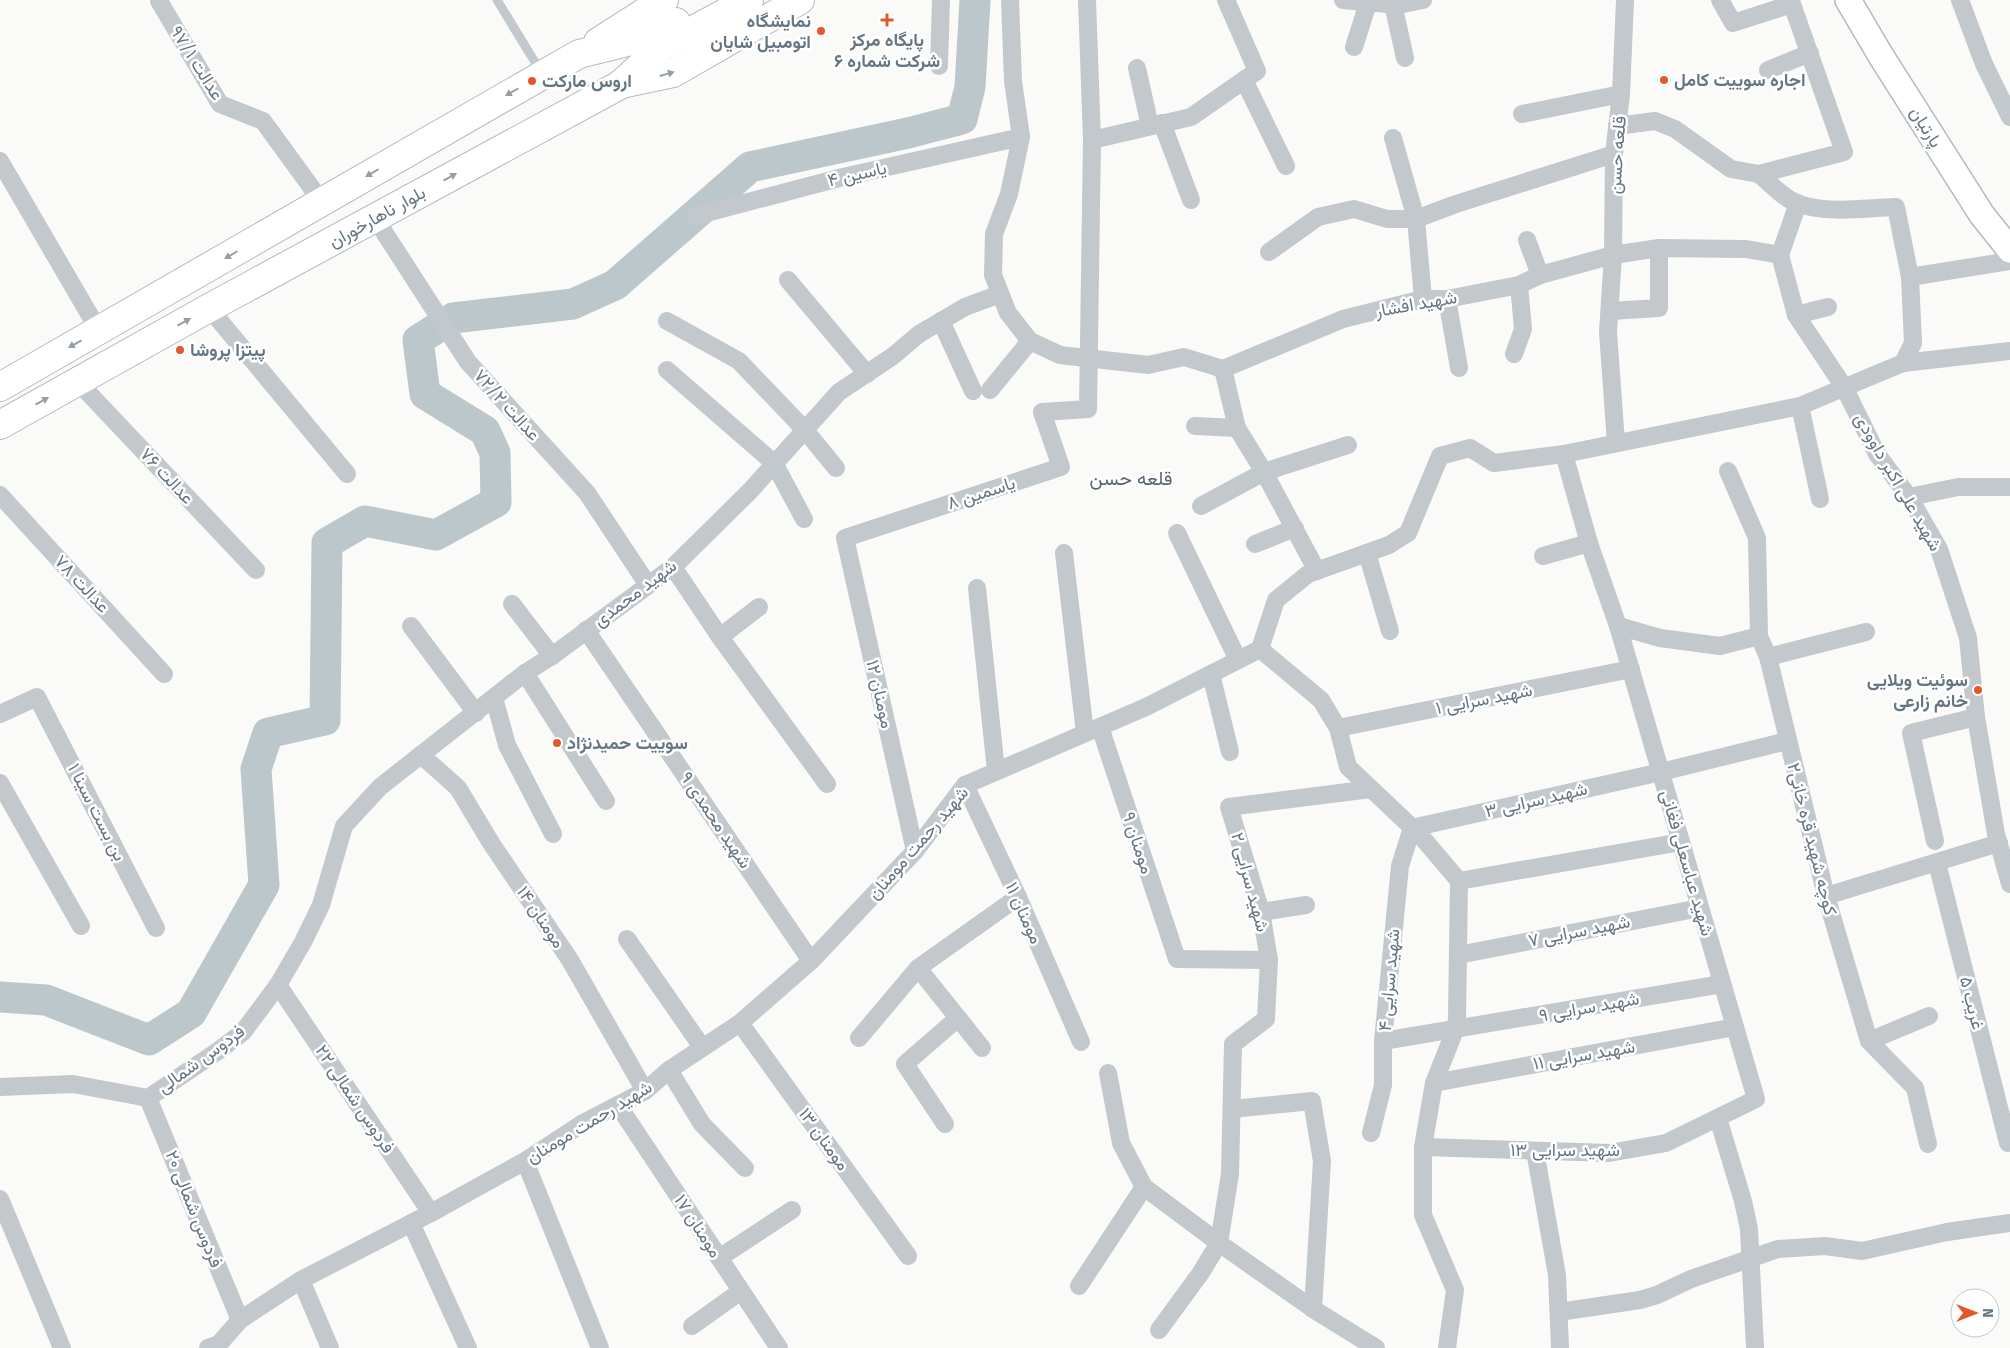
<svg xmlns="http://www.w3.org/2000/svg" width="2010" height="1348" font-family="'Fira Sans',Vazirmatn,sans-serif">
  <rect width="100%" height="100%" fill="#fafaf8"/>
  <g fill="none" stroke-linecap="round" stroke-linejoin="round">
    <polyline stroke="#bbc7cb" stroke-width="31" points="0,997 46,1000 149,1040 191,1013 264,885 256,769 268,733 325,720 327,543 365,521 436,535 496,502 495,453 485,431 425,394 418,340 453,318 573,304 615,285 750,167 908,133 962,119 970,87 975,0"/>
    <defs>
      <polyline id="secondary" points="1848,0 1881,56 1982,215 2010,250"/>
      <g id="primary">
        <polyline points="598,42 664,0"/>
        <polyline points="621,84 673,73 800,0"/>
        <polyline points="0,387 579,54 652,36 676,22"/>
        <polyline points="0,425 209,308 620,85 660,48 749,0"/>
      </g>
    </defs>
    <use href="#secondary" stroke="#b3babf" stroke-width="28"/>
    <use href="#primary" stroke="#b5babe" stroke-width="30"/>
    <polyline stroke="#c3c8cc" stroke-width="9" points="497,0 541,72"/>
    <g stroke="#c3c8cc" stroke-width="18">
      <polyline points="1010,0 1013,81 1021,137 1009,194 994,234 993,275 1008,313 1030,341 1060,355 1148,365 1184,357 1223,369"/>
      <polyline points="1343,0 1398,5 1423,0"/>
      <polyline points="1960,0 1984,64 2010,117"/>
      <polyline points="159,1 220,104 263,121 322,202"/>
      <polyline points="1393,4 1405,58"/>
      <polyline points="1354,47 1368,3"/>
      <polyline points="939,66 941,0"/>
      <polyline points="1137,68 1150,126"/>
      <polyline points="1768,70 1810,53"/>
      <polyline points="1244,80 1286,166"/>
      <polyline points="1522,114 1621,94"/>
      <polyline points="1162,123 1191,200"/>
      <polyline points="1617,126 1655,121 1675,129 1731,169 1759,174 1844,152 1792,4 1733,23 1720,0"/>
      <polyline points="1393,138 1416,219 1423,299"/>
      <polyline points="1092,140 1191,117 1257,71 1226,0"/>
      <polyline points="0,161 99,331"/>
      <path d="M1759,174C1771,184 1784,199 1799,204C1830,214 1864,208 1896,207L1910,277L1913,343L1903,363"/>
      <polyline points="695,216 843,177 1021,137"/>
      <polyline points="375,218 468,362 587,493 648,585"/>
      <polyline points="1527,240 1540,275"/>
      <polyline points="1269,252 1318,217 1354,209 1387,219 1416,219 1456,204 1614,154"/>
      <polyline points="1780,255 1796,315 1844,387 1877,454 1909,497 1939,549 1968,638 1976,717 1996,834 2010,884"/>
      <polyline points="1780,255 1798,203"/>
      <polyline points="1910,277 2010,261"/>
      <polyline points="788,280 867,374"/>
      <polyline points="1447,299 1459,368"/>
      <polyline points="209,308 347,474"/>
      <polyline points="1610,311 1659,308 1659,248"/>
      <polyline points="1796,315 1828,307"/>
      <polyline points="667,321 739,361 804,429 836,468"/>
      <polyline points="941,321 973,391"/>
      <polyline points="1514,354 1523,329 1519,285"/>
      <polyline points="1223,369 1343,319 1423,299 1447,299 1519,285 1540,275 1613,255 1659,248 1746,249 1780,255"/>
      <polyline points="1223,369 1237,428 1264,472 1317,571"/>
      <polyline points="667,370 774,463 804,519"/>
      <polyline points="78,382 256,570"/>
      <polyline points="990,390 1030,341"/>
      <polyline points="1800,406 1820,499"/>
      <polyline points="1195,426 1237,428"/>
      <polyline points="1616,443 1608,332 1613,255 1614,154 1621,94 1625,0"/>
      <polyline points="1728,471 1757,538 1759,636 1768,657 1826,896 1869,1041 1915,1088 1928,1144"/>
      <polyline points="0,495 164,674"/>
      <polyline points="1909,497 1958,487 2010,487"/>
      <polyline points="1201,506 1264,472 1348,445"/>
      <polyline points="1177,533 1238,660"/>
      <polyline points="1255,544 1295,528"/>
      <polyline points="1064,553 1085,733"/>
      <polyline points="1367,553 1390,631"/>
      <polyline points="1543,556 1589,543"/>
      <polyline points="673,567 720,637 827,784"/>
      <polyline points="977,588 996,771"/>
      <polyline points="512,604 552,656"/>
      <polyline points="411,626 476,713"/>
      <polyline points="1618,626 1660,638 1720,646 1759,636"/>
      <polyline points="586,630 811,961"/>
      <polyline points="720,637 759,607"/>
      <polyline points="1260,649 1321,700 1338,728 1348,767 1420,835 1459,881 1457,1019 1455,1030 1434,1083 1423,1147 1423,1215 1455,1290 1447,1348"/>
      <polyline points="1768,657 1866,632"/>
      <polyline points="525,673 606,801"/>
      <polyline points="1211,674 1230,752"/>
      <polyline points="494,698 507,745 553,834"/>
      <polyline points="0,714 37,697 156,928"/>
      <polyline points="1100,727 1177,959 1269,960"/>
      <polyline points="1338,728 1631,669"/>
      <polyline points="421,755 458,788 491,843 570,960 645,1091"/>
      <polyline points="0,783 81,926"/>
      <polyline points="965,785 1018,897 1081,1042"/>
      <polyline points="1371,789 1229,807 1261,912 1269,960 1266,1019 1233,1044 1230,1174 1219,1243 1313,1309 1376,1348"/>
      <polyline points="1935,841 1911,733 1976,717"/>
      <polyline points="915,851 845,538 1061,467 1042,412 1088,409 1092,140 1087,0"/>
      <polyline points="1937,863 2008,1143"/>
      <polyline points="1459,881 1681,842"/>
      <polyline points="1826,896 1999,843"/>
      <polyline points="1261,912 1306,905"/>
      <polyline points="627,939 702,1047"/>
      <polyline points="1458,955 1700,908"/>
      <polyline points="918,968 982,1048"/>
      <polyline points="278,985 431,1213"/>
      <polyline points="740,1023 908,1256"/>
      <polyline points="859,1038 918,968 1018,897"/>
      <polyline points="1383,1041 1722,984"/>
      <polyline points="1869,1041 1929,1016"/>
      <polyline points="669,1070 702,1124 745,1168"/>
      <polyline points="1108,1073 1121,1143 1144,1187 1219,1243 1200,1274 1159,1330"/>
      <polyline points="1434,1083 1735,1027"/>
      <polyline points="0,1087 73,1084 148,1098 218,1051 243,1032 278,985 303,942 321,905 344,826 380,787 525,673 552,656 673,567 750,491 839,392 893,356 919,334 965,307 1000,294"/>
      <polyline points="148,1098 240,1320"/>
      <polyline points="618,1105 779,1348"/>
      <polyline points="1232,1109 1312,1101 1322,1161 1313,1309"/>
      <polyline points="1718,1118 1743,1201 1749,1229 1755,1348"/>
      <polyline points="945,1124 905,1064 958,1018"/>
      <polyline points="1371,1133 1383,1085 1383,1041 1400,866 1412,828 1661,772 1787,741"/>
      <polyline points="1423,1147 1609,1153 1666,1143 1756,1099 1618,626 1589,543 1564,454"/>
      <polyline points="1535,1151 1557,1275 1560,1348"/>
      <polyline points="525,1161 600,1348"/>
      <polyline points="0,1199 62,1348"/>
      <polyline points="411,1223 468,1348"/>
      <polyline points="719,1258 792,1210"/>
      <polyline points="301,1280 330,1348"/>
      <polyline points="1079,1286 1144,1187"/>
      <polyline points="1559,1312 1640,1300 1657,1295 1691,1279 1778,1249 1825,1246 1862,1251 1947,1232 2010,1223"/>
      <polyline points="692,1326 741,1291"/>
      <polyline points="208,1348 219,1344 240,1320 301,1280 431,1213 525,1161 583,1123 645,1091 669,1070 740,1023 811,961 915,851 965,785 1146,707 1260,649 1276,600 1308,574 1389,545 1408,533 1440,456 1470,448 1494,463 1564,454 1800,406 1903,363 2010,351"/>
    </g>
    <use href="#secondary" stroke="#fff" stroke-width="25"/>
    <use href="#primary" stroke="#fff" stroke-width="28"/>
  </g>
  <defs><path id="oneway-solid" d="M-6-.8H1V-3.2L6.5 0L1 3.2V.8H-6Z" transform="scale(1.25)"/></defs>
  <g fill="#939fa8">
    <use href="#oneway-solid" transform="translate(667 74) rotate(-16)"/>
    <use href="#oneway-solid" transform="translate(512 92) rotate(150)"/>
    <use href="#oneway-solid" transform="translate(372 173) rotate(150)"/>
    <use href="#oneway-solid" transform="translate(450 177) rotate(-29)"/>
    <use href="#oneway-solid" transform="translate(231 255) rotate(150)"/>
    <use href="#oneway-solid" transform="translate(184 322) rotate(-29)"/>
    <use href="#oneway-solid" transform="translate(75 344) rotate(151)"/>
    <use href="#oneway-solid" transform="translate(42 401) rotate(-29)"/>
  </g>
  <g fill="#e4572e" stroke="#fff" stroke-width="2">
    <path d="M884.5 12.5h5v5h5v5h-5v5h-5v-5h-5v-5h5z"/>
    <circle cx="821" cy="31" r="5"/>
    <circle cx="1664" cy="80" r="5"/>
    <circle cx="532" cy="81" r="5"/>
    <circle cx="180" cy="350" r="5"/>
    <circle cx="1978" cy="690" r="5"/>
    <circle cx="557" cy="743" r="5"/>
  </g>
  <g text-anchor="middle" stroke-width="5" stroke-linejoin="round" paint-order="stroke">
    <g font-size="18" font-weight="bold" fill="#657683" stroke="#fff" text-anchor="start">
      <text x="811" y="27" text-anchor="end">نمایشگاه<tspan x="811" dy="21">اتومبیل شایان</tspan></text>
      <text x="887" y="46" text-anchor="middle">پایگاه مرکز<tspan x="887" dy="21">شرکت شماره ۶</tspan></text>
      <text x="1674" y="86">اجاره سوییت کامل</text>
      <text x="542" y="87">اروس مارکت</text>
      <text x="190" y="356">پیتزا پروشا</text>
      <text x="1968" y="686" text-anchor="end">سوئیت ویلایی<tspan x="1968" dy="21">خانم زارعی</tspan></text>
      <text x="567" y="749">سوییت حمیدنژاد</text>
    </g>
    <g font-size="18" fill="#657683" stroke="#fff">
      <text transform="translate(197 63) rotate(58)" y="6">۹۷/۱ عدالت</text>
      <text transform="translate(1926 127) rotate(58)" y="6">پارتیان</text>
      <text transform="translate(1617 155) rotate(-86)" y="6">قلعه حسن</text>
      <text transform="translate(857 174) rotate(-13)" y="6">یاسین ۴</text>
      <text transform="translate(377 217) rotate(-29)" y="6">بلوار ناهارخوران</text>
      <text transform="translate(1416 304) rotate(-10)" y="6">شهید افشار</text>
      <text transform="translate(507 405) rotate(48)" y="6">عدالت ۷۲/۲</text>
      <text transform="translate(167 476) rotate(47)" y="6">عدالت ۷۶</text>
      <text transform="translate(1898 482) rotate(60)" y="6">شهید علی اکبر داوودی</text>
      <text transform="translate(981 493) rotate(-18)" y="6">یاسمین ۸</text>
      <text transform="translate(82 584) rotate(47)" y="6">۷۸ عدالت</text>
      <text transform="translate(635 593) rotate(-37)" y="6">شهید محمدی</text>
      <text transform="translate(880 694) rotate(77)" y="6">مومنان ۱۲</text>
      <text transform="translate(1484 699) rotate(-11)" y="6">شهید سرایی ۱</text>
      <text transform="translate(1536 800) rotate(-13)" y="6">شهید سرایی ۳</text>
      <text transform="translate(97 812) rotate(63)" y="6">۱ بن بست سینا</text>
      <text transform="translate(716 820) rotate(56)" y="6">۹ شهید محمدی</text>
      <text transform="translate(1812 839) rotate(76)" y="6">کوچه شهید قره خانی۲</text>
      <text transform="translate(918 843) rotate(-49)" y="6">شهید رحمت مومنان</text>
      <text transform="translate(1138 843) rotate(72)" y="6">مومنان ۹</text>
      <text transform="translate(1687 863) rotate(74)" y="6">شهید عباسعلی فغانی</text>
      <text transform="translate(1250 882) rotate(75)" y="6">شهید سرایی ۲</text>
      <text transform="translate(1024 913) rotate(66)" y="6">مومنان ۱۱</text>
      <text transform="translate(541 917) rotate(56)" y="6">مومنان ۱۴</text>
      <text transform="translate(1579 931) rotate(-11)" y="6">شهید سرایی ۷</text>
      <text transform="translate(1389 980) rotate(-85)" y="6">شهید سرایی ۴</text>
      <text transform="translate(1972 1003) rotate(76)" y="6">غریب ۵</text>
      <text transform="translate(1589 1007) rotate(-10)" y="6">شهید سرایی ۹</text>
      <text transform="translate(1584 1055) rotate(-10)" y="6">شهید سرایی ۱۱</text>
      <text transform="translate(201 1059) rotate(-36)" y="6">فردوس شمالی</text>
      <text transform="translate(355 1099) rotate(56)" y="6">فردوس شمالی ۲۲</text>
      <text transform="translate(589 1122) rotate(-31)" y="6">شهید رحمت مومنان</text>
      <text transform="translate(824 1139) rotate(54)" y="6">مومنان ۱۳</text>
      <text x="1565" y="1156">شهید سرایی ۱۳</text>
      <text transform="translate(194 1209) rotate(68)" y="6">فردوس شمالی ۲۰</text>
      <text transform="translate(698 1226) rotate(57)" y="6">مومنان ۱۷</text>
    </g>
    <g font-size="19" fill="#57646e" stroke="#fff">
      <text x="1131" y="485">قلعه حسن</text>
    </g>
  </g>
  <g transform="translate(1975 1313) rotate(90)"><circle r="24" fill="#ffffff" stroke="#c1c8cd"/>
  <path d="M0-4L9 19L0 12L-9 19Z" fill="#e4572e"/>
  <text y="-8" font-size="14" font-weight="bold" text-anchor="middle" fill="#657683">N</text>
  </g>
</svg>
